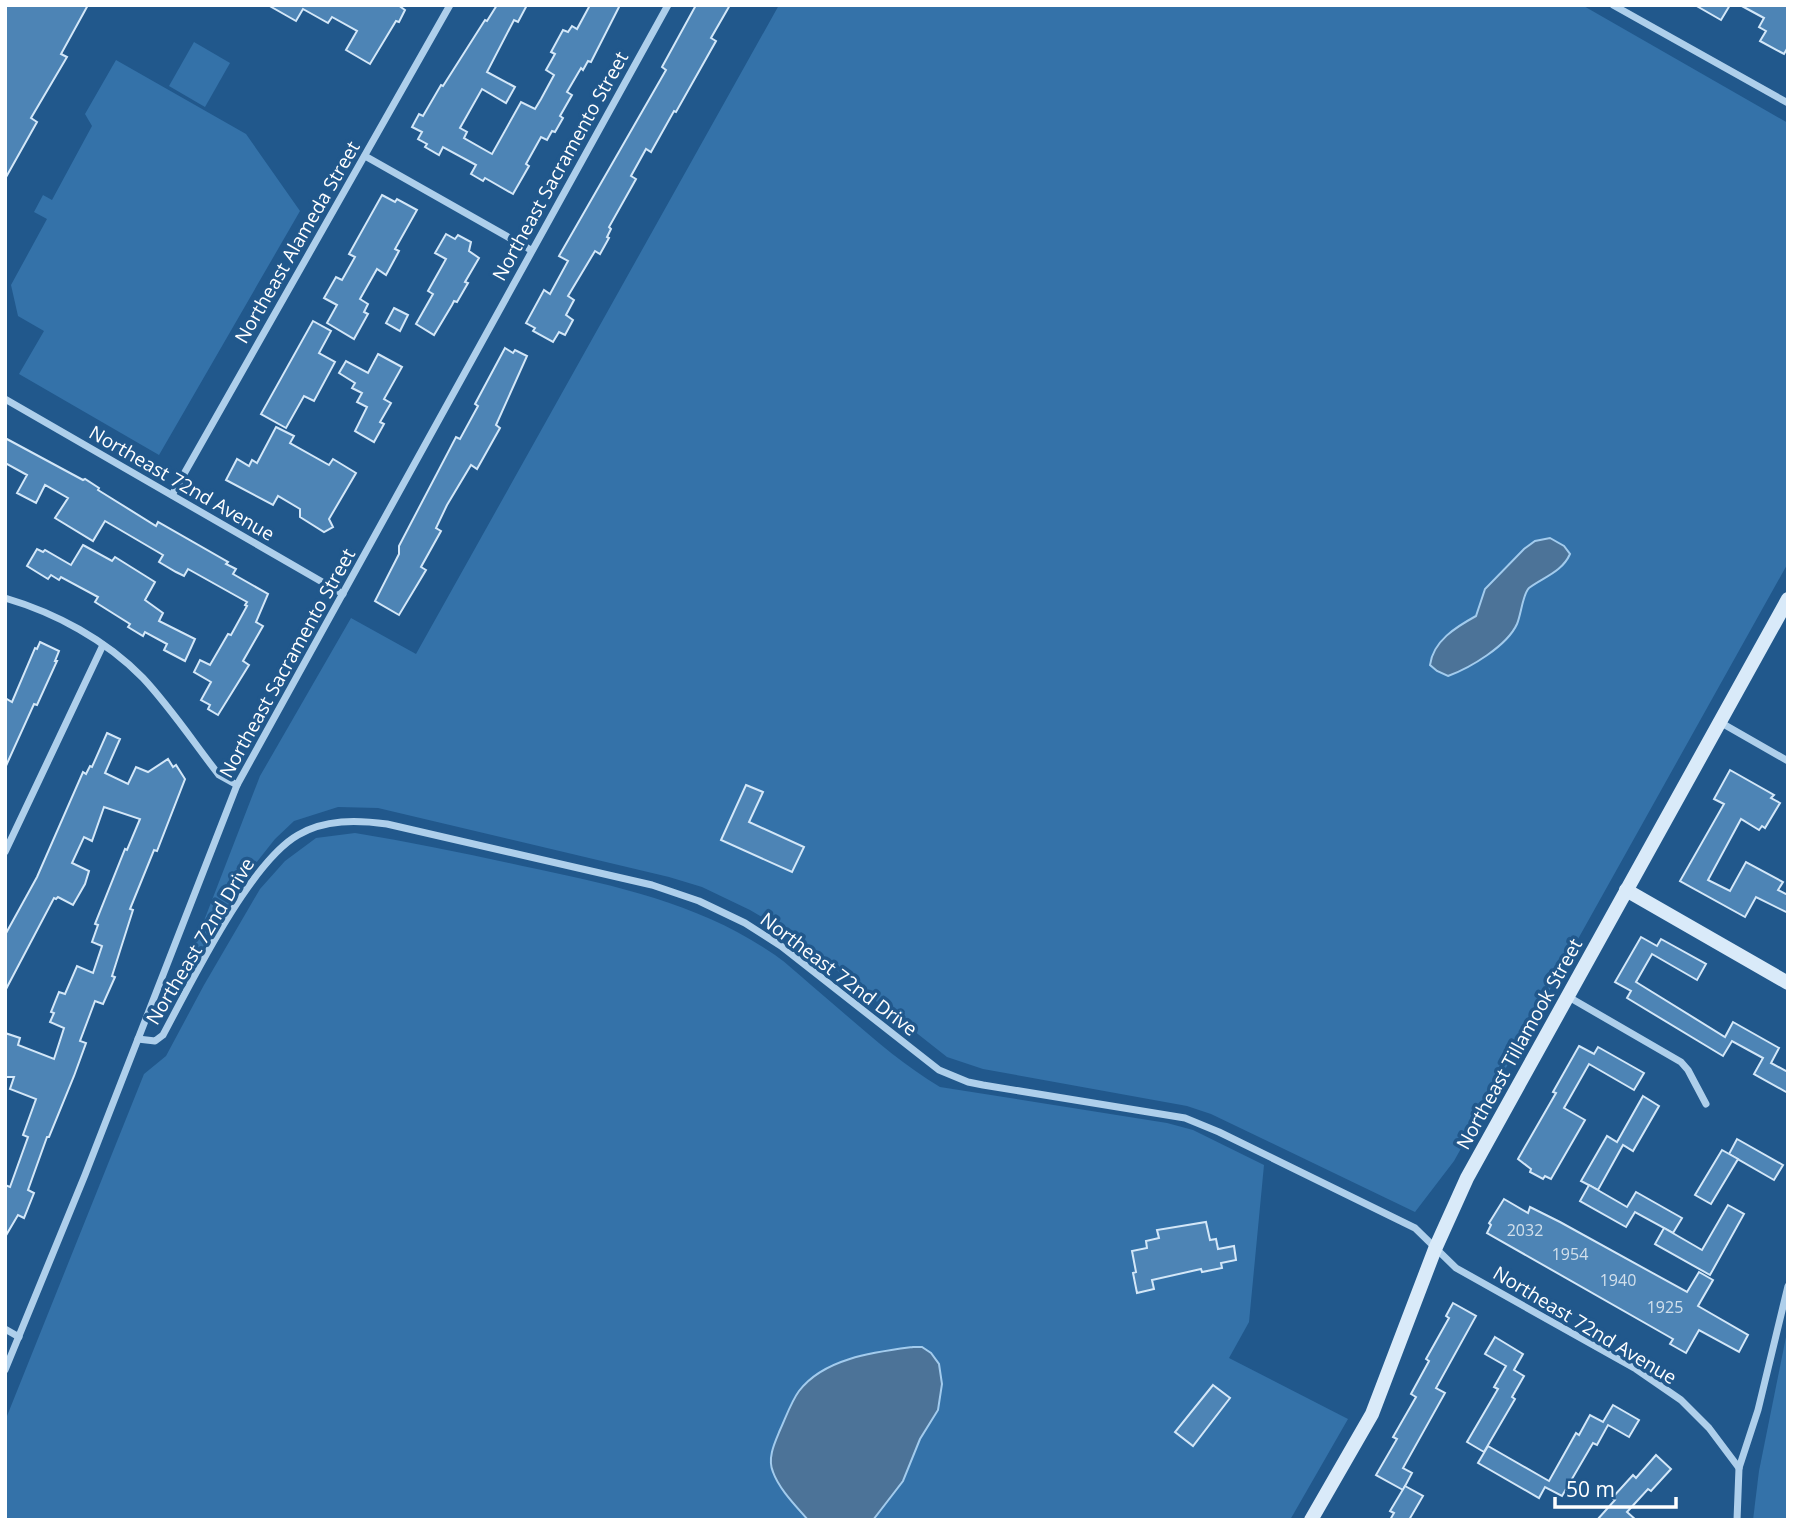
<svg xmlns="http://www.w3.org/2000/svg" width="1793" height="1525" font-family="'Open Sans',sans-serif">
  <rect width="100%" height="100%" fill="#21588c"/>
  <g fill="#3472a9">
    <polygon points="779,5 1582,5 1788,123 1788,563 1454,1161 1415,1212 1211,1114 1187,1106 983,1069 947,1057 791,934 750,910 702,887 669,877 378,808 338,807 294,821 275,839 245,877 178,988 260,776 351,618 416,654"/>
    <polygon points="194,42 230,63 205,107 169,86"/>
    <polygon points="116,60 246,134 300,211 159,455 19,374 44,331 18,316 11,285 47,219 34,212 43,195 52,200 92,126 85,114"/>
    <path d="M355,833C417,843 477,856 537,869C621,887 703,905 775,955C788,964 799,975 811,985C853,1020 893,1059 940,1087L1167,1123L1193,1130L1264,1165L1249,1322L1229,1358L1348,1419L1290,1520H5V1421L144,1074L166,1056L204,985L260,889L285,861L316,838Z"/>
    <polygon points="1788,1327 1788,1520 1753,1520 1759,1471"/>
  </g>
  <g fill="#4c7398" stroke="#a2cbed" stroke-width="2">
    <path d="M1550,538L1564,546L1570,554C1562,572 1544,577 1529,588C1523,593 1521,615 1517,624C1507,646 1470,668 1448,676L1437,671L1430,665C1433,641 1456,627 1476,616L1485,589L1524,549L1535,541Z"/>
    <path d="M913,1347H922L931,1353L939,1364L942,1384L938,1410L920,1439L903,1481L873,1520H808C796,1506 779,1489 773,1472C767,1458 775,1442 780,1430C786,1417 791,1402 799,1391C824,1358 875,1352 913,1347Z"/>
  </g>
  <g fill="#4d84b5" stroke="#d3e7f8" stroke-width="2">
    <polygon points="5,5 88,5 61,54 67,57 31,118 37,122 5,179"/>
    <polygon points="268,5 398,5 405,10 399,22 396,21 370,64 346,50 357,31 332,17 328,23 303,9 296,21"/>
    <polygon points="497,5 527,5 518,22 514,20 487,72 515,87 506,103 482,89 460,128 467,132 464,138 492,154 521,102 535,109 541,99 554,75 546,70 555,54 551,52 563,30 568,32 572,26 577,29 590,5 620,5 591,62 588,61 583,70 581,68 567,92 572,95 560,116 563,118 555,132 552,131 547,140 541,137 526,164 529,166 513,194 485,178 483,181 471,174 476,165 443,147 439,155 425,147 427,144 418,139 422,132 412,127 419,114 423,116 441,85 443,86 485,20 487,21"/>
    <polygon points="696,5 730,5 711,38 716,41 676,112 674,111 651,152 646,149 631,176 636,179 609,227 611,229 607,237 609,238 600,254 595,251 568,296 574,300 566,315 573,320 565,335 559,332 553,342 533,331 535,328 526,323 544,290 550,294 568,261 559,256 666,70 662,67"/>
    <polygon points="1695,5 1730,5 1721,20"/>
    <polygon points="1740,5 1788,5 1788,47 1784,54 1760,41 1766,31 1759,27 1764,18"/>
    <polygon points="382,195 395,202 397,199 417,210 395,249 399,251 386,275 377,269 360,299 368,304 364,312 368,314 354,339 327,323 337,305 324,298 336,277 342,280 355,257 349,254"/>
    <polygon points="446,234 455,239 458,235 471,242 469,251 479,258 465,282 468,283 457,302 454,301 452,305 434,335 416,324 433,294 428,291 446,259 435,253"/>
    <polygon points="394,308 408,315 400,331 386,323"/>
    <polygon points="313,321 331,331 319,353 335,362 314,401 304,396 286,428 261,414"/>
    <polygon points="505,348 513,353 515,350 527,356 496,425 500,428 477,469 471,465 447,505 436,528 441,531 421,567 426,570 399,615 375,601 399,554 399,546 456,437 460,439 478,406 475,404"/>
    <polygon points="378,354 402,367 384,399 391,403 380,422 384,424 374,442 355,431 367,407 357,402 362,393 352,388 355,383 339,373 346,361 368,373"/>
    <polygon points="276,427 294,436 290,443 329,465 333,459 356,473 329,519 333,527 324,532 300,517 300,509 278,496 273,505 226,480 237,459 249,466 252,460 257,463"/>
    <polygon points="5,438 83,480 85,479 99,488 98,490 156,526 158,522 228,562 226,564 236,569 233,574 268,594 256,622 263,626 243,661 249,665 218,715 208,709 210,705 201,700 211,682 194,672 200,660 210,665 228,634 231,635 247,606 245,605 247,602 188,569 184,576 176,572 159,562 163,555 105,521 93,541 55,518 68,498 45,485 36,503 17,493 27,475 5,463"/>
    <polygon points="83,545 112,561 115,557 155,582 145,600 163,613 159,621 195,639 185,661 164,650 167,644 145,632 143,636 128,627 130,624 95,602 98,597 61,577 59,580 51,575 48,579 27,566 37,549 43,552 45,550 71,565"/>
    <polygon points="40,642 59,651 55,661 57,661 37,705 34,704 5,768 5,698 12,702 35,648 37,649"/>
    <polygon points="107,733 120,739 105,773 128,784 136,767 148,772 168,759 173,767 176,765 185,779 157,851 154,850 130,909 133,910 112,976 115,977 103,1004 95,1001 80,1041 86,1043 74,1076 49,1137 47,1137 28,1190 34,1193 24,1218 18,1215 5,1237 5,1185 10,1187 28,1137 23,1135 36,1099 10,1089 14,1077 5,1077 5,1033 20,1038 18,1045 54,1059 64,1028 50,1022 54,1013 51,1012 59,992 65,994 77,966 93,973 102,946 92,942 98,925 95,924 125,849 127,850 140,819 104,807 92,841 84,837 72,863 89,871 85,884 73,905 58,897 56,899 54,898 5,991 5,935 37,877 83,772 86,774 90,766 92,767"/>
    <polygon points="1730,770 1774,795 1771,798 1780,803 1765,828 1762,826 1759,830 1741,819 1708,880 1730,891 1746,862 1783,882 1778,890 1788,895 1788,913 1756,897 1745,917 1680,881 1724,804 1714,799"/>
    <polygon points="746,785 763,792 749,822 804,847 792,872 721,840"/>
    <polygon points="1641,937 1657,946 1661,939 1706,964 1697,980 1652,954 1636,982 1725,1037 1733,1022 1779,1048 1771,1063 1788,1072 1788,1093 1754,1074 1763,1058 1732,1041 1723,1056 1627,998 1631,991 1615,982"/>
    <polygon points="1579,1046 1594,1054 1598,1047 1644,1073 1634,1090 1589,1064 1564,1108 1585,1120 1551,1179 1545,1176 1543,1179 1530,1172 1531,1169 1518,1159 1556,1093 1553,1092"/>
    <polygon points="1643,1096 1659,1106 1633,1151 1623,1145 1598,1190 1581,1181 1607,1136 1617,1142"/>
    <polygon points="1737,1139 1783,1165 1774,1180 1729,1154"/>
    <polygon points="1722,1150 1738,1159 1711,1204 1695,1195"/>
    <polygon points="1589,1185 1627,1207 1636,1192 1682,1218 1673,1233 1635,1212 1626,1227 1580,1201"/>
    <polygon points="1504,1199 1528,1213 1530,1207 1560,1222 1687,1292 1699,1272 1713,1280 1698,1306 1748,1335 1739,1352 1699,1330 1686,1353 1670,1344 1673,1339 1487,1233 1491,1225 1489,1223"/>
    <polygon points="1728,1205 1744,1214 1710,1275 1655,1244 1664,1228 1702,1250"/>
    <polygon points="1206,1222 1210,1240 1216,1239 1218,1249 1234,1246 1236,1260 1221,1263 1222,1268 1202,1272 1201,1269 1152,1280 1154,1289 1137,1293 1133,1273 1136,1272 1132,1251 1147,1248 1146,1241 1159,1238 1157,1230"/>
    <polygon points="1453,1303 1476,1316 1436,1388 1445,1393 1403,1468 1412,1473 1403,1490 1376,1475 1397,1439 1393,1437 1416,1397 1411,1394 1429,1361 1426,1359 1449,1318 1446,1316"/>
    <polygon points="1495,1337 1523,1354 1514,1370 1524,1376 1512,1397 1515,1399 1484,1452 1467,1442 1498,1389 1494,1387 1506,1366 1485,1354"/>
    <polygon points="1213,1385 1230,1398 1193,1446 1175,1432"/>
    <polygon points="1613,1405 1639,1420 1629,1437 1608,1425 1597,1445 1593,1443 1562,1496 1545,1487 1539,1498 1478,1463 1488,1446 1549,1481 1576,1433 1579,1435 1590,1415 1603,1422"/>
    <polygon points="1656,1455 1671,1469 1651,1491 1648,1489 1627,1512 1636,1520 1597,1520 1615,1500 1612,1498 1633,1475 1636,1478"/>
    <polygon points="1405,1486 1423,1496 1409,1520 1390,1520 1394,1513 1390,1511"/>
  </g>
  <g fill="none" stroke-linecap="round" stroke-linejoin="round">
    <g stroke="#aecfeb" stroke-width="7">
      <polyline points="1613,5 1788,103"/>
      <polyline points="365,156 531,250"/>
      <polyline points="5,399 343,594"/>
      <polyline points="172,495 450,5"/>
      <path d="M5,598C56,613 106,640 143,678C171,708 194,743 219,775L237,785"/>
      <polyline points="1718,721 1788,761"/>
      <polyline points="5,852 103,645"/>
      <polyline points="1567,996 1681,1062 1688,1070 1706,1104"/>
      <path d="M138,1039L155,1041L163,1035C191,983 249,863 298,835C325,819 357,820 387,824L652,885L699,901L745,923L781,946L939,1070L968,1082L983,1085L1185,1118L1219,1132L1415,1228L1456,1268L1636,1369L1681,1400L1709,1428L1739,1468"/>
      <polyline points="5,1329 19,1337"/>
      <polyline points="5,1370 85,1175 237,785 668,5"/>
      <polyline points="1737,1520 1739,1468 1758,1410 1788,1286"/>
    </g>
    <g stroke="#d9eaf9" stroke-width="14">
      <polyline points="1626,890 1788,983"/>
      <polyline points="1311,1520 1372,1414 1435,1249 1467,1178 1788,599"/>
    </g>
  </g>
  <g text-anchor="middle" stroke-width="7" stroke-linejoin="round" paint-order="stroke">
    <g font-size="16" fill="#d2e0ec">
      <text x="1525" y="1236">2032</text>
      <text x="1570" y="1260">1954</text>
      <text x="1618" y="1286">1940</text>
      <text x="1665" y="1313">1925</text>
    </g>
    <g font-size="19" fill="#fff" stroke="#21588c">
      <text transform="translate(560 166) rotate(-61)" y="7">Northeast Sacramento Street</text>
      <text transform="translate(297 242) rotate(-60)" y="7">Northeast Alameda Street</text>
      <text transform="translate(182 483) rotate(30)" y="7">Northeast 72nd Avenue</text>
      <text transform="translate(287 663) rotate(-61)" y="7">Northeast Sacramento Street</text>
      <text transform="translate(200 941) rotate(-59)" y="7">Northeast 72nd Drive</text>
      <text transform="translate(839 974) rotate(37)" y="7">Northeast 72nd Drive</text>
      <text transform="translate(1519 1044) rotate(-61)" y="7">Northeast Tillamook Street</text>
      <text transform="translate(1585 1325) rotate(31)" y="7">Northeast 72nd Avenue</text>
    </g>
  </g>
  <rect width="1793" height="1525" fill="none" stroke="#ffffff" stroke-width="14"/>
  <path d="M1555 1497v10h121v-10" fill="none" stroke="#ffffff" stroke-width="3.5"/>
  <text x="1566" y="1497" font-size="21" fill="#ffffff" stroke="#21588c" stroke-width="5" paint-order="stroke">50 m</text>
</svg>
